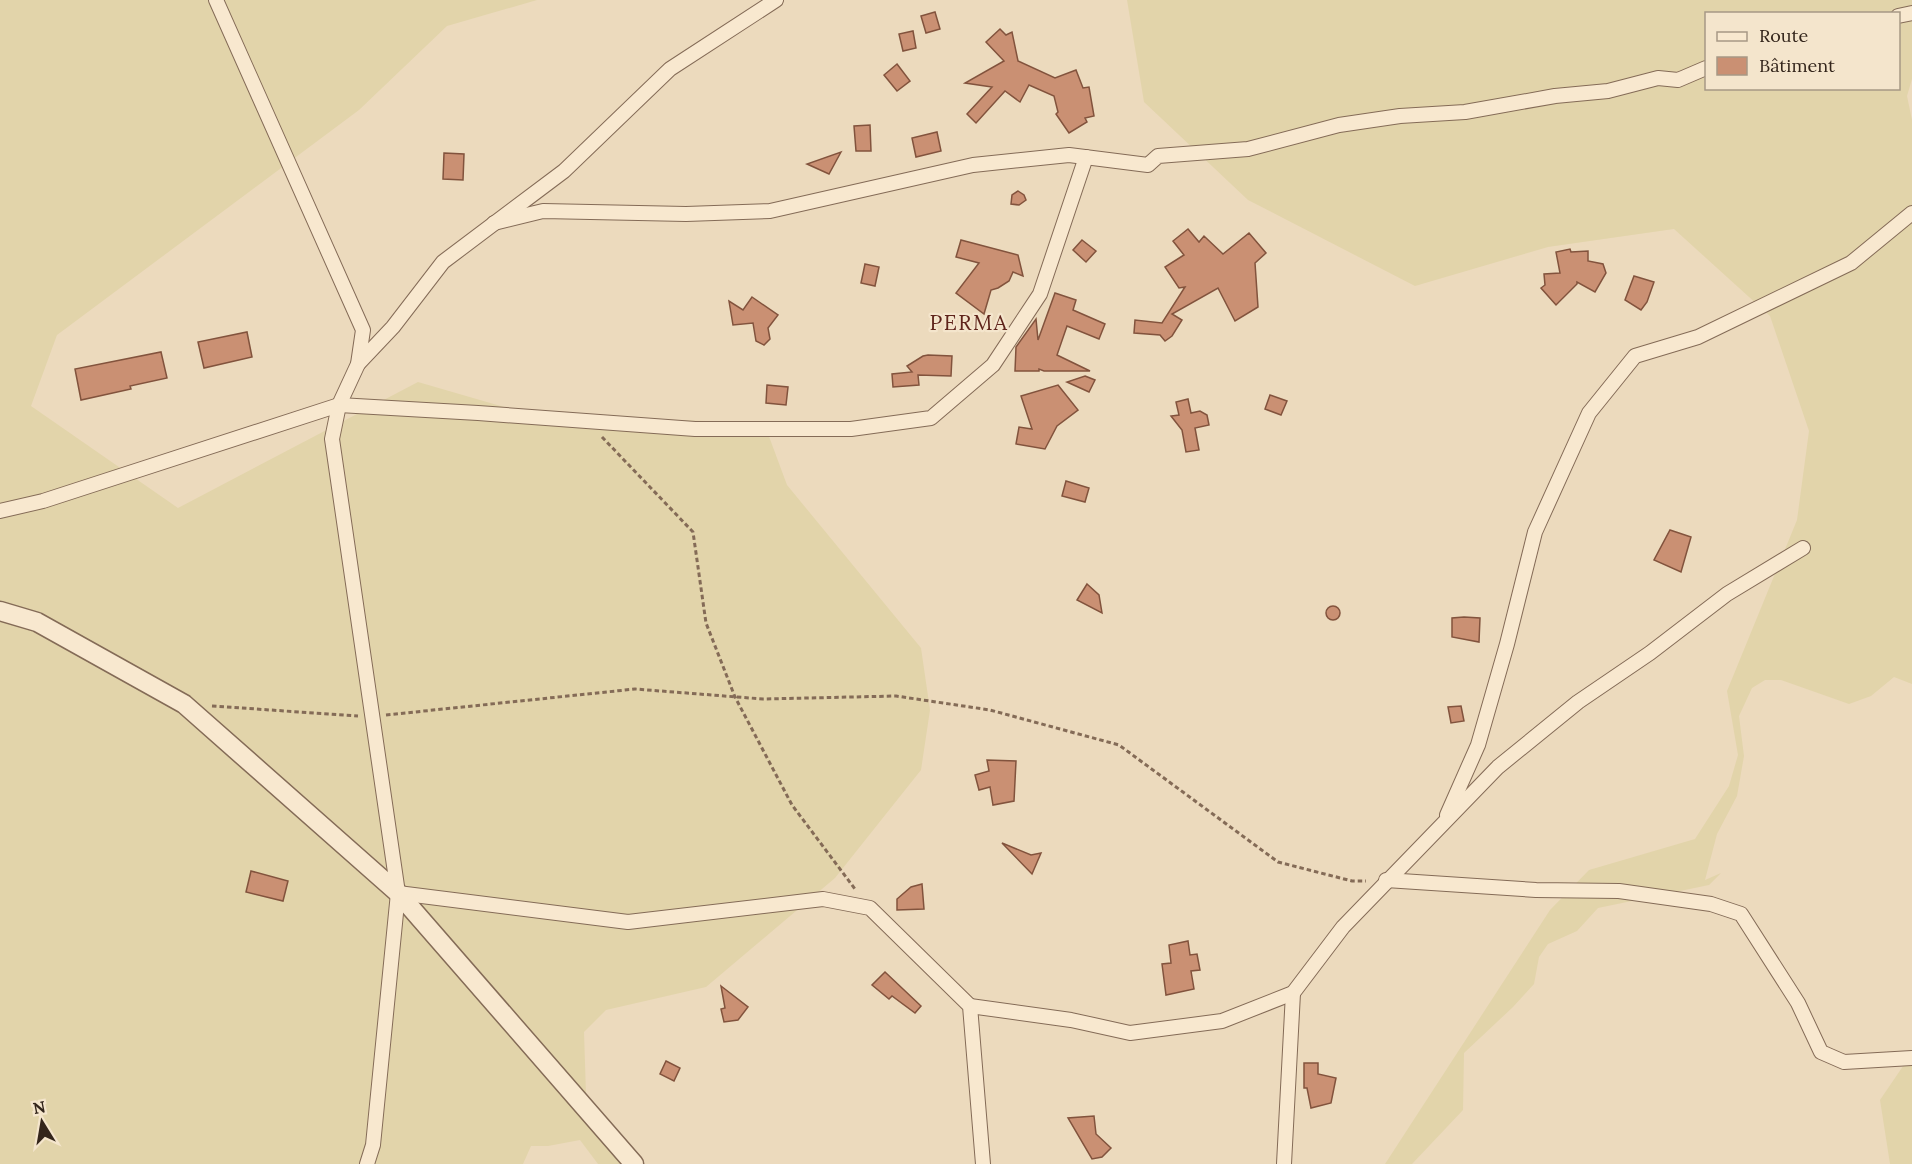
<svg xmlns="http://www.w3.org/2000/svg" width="1912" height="1164" font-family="Lora,serif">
  <rect width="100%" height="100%" fill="#ecdabd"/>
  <g fill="#e2d4aa" fill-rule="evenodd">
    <polygon points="0,0 537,0 447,26 359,110 57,335 31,406 178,508 418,382 532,415 764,423 787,485 921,648 930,710 921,770 835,878 706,987 606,1010 584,1032 586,1094 641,1164 598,1164 580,1140 548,1146 531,1146 523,1164 0,1164"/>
    <path d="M1127,0H1912V79L1907,96L1912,120V684L1894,677L1871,696L1849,704L1781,680H1765L1752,688L1739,716L1744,756L1737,796L1717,834L1705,880L1721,873L1709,885L1598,908L1577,931L1548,944L1539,957L1534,984L1513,1007L1464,1053L1463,1110L1412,1164H1385L1550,910L1589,870L1695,839L1729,786L1738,755L1727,691L1797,520L1809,431L1770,316L1674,229L1548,247L1415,286L1248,200L1144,102ZM1706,14H1898V88H1706Z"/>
    <polygon points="1912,1053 1912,1164 1890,1164 1880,1100"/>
  </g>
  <g fill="#ca9073" stroke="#82533d" stroke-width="1.5">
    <polygon points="935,12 940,29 926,33 921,16"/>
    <polygon points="1000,29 1006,35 1012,32 1018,61 1055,78 1076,70 1083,88 1089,87 1094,116 1085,118 1087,122 1069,133 1056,114 1058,112 1054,96 1029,85 1020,102 1005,91 976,123 967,114 992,87 965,83 1004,61 986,42"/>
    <polygon points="913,31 916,48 903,51 899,34"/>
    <polygon points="897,64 910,81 897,91 884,75"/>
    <polygon points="870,125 871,151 856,151 854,126"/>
    <polygon points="937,132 941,151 916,157 912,138"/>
    <polygon points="841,152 829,174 807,164"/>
    <polygon points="444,153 464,154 463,180 443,179"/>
    <polygon points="1018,191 1024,195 1026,200 1019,205 1011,204 1012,195"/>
    <polygon points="1188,229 1199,242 1204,236 1223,254 1249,233 1266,253 1255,263 1258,307 1235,321 1218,288 1172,314 1182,320 1172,336 1165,341 1160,335 1134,333 1135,320 1162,323 1185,287 1179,288 1165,267 1184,255 1173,241"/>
    <polygon points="961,240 1018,255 1023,276 1013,272 1009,281 998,288 991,290 984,314 956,293 979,263 956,257"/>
    <polygon points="1082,240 1096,251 1086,262 1073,250"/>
    <polygon points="1570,249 1571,252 1588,251 1588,261 1603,264 1606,273 1595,292 1577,282 1577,284 1556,305 1541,288 1545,285 1544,274 1560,273 1556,252"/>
    <polygon points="865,264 879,267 875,286 861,283"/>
    <polygon points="1634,276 1654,282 1647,302 1641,310 1625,300"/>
    <polygon points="1055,293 1076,300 1073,310 1105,324 1099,339 1067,326 1057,355 1090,371 1044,371 1039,369 1039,371 1015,371 1016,347 1036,319 1038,340"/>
    <polygon points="752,297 778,315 768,328 770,339 764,345 756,341 753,323 733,325 729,301 743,310"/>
    <polygon points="247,332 252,357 204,368 198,342"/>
    <polygon points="161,352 167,378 130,386 131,389 81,400 75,369"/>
    <polygon points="928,355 952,356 951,376 918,375 919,385 893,387 892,374 912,372 907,366 923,356"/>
    <polygon points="1085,376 1095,380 1089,392 1067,382"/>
    <polygon points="767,385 788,387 786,405 766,403"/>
    <polygon points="1058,385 1078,410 1057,426 1045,449 1016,444 1019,427 1032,429 1021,396"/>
    <polygon points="1270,395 1287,401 1281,415 1265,409"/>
    <polygon points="1188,399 1191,413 1200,411 1207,415 1209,425 1195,428 1199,450 1186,452 1182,430 1171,416 1179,415 1176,402"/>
    <polygon points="1066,481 1089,488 1085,502 1062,496"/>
    <polygon points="1670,530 1691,537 1681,572 1654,560"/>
    <polygon points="1087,584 1099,595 1102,613 1077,600"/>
    <circle cx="1333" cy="613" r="7"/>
    <polygon points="1464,617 1480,618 1479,642 1452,637 1452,618"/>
    <polygon points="1461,706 1464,721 1451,723 1448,707"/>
    <polygon points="987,760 1016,761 1014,801 993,805 990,787 979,790 975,775 989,771"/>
    <polygon points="1002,843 1031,855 1041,853 1032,874"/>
    <polygon points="251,871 288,881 283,901 246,892"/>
    <polygon points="922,884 924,909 897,910 897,899 911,887"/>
    <polygon points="1188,941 1190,955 1197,954 1200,970 1191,971 1194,989 1166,995 1162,964 1171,963 1169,945"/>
    <polygon points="885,972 921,1006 915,1013 892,996 889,999 872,985"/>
    <polygon points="721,986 748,1007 738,1020 724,1022 721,1009 725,1008"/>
    <polygon points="666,1061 680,1068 674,1081 660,1074"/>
    <polygon points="1304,1063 1318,1063 1318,1074 1336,1078 1331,1103 1311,1108 1307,1088 1304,1088"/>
    <polygon points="1094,1116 1096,1134 1111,1148 1102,1157 1092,1159 1068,1118"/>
  </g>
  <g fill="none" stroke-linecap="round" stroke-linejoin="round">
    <defs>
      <g id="minor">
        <polyline points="216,0 363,330 358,364 339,405 332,439 398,893 373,1145 367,1164"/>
        <polyline points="1898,16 1912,13"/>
        <polyline points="494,223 543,211 686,214 770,211 973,165 1069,155 1148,165 1158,156 1248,149 1339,125 1400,116 1465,112 1555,96 1608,91 1658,78 1678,80 1706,68"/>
        <polyline points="358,364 393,327 443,262 564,171 670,69 776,0"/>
        <polyline points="0,511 43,501 339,405 478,413 695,429 851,429 931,418 993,365 1040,294 1086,157"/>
        <polyline points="1447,815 1478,745 1507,644 1535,532 1589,413 1635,356 1698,337 1851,263 1912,213"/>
        <polyline points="1386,880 1536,890 1619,891 1711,904 1741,914 1798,1003 1821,1052 1844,1062 1912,1058"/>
        <polyline points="398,893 628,922 823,899 870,908 970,1006 983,1164"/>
        <polyline points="970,1006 1071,1020 1130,1033 1222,1021 1293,993 1343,927 1498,767 1578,702 1650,653 1727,594 1803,548"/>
        <polyline points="1284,1164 1293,993"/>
      </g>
      <polyline id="tertiary" points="0,611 37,622 184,704 398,893 634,1164"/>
    </defs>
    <use href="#minor" stroke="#846b57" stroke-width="16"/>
    <use href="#tertiary" stroke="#846b57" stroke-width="21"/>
    <g stroke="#846b57" stroke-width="3" stroke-dasharray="4.5 3" stroke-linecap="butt">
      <polyline points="602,437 693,532 706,623 735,697 792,805 855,889"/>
      <polyline points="212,706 358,716"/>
      <polyline points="386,715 635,689 763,699 896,696 990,710 1119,745 1278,862 1352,881 1366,881"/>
    </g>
    <use href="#minor" stroke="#f8e8cf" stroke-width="14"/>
    <use href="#tertiary" stroke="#f8e8cf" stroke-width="18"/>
  </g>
  <g text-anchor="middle" stroke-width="4.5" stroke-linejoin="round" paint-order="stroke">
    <g font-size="21" letter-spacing="1.5" fill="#5f241b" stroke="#f4e5cc">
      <text x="969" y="330">PERMA</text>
    </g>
  </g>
  <rect x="1705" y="12" width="195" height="78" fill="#f4e5cc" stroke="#a79885" stroke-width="1.5"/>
  <rect x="1717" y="32" width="30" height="9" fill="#f8e8cf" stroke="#a79885" stroke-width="1.5"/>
  <text x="1759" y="42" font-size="18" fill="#33251b">Route</text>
  <rect x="1717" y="57" width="30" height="18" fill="#ca9073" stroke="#a79885" stroke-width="1.5"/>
  <text x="1759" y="72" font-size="18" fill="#33251b">Bâtiment</text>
  <g transform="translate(42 1122) rotate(349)" stroke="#f4e5cc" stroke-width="4.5" paint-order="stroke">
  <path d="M0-4.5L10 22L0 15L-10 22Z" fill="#33251b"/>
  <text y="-9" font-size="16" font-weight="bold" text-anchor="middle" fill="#33251b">N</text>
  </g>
</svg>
